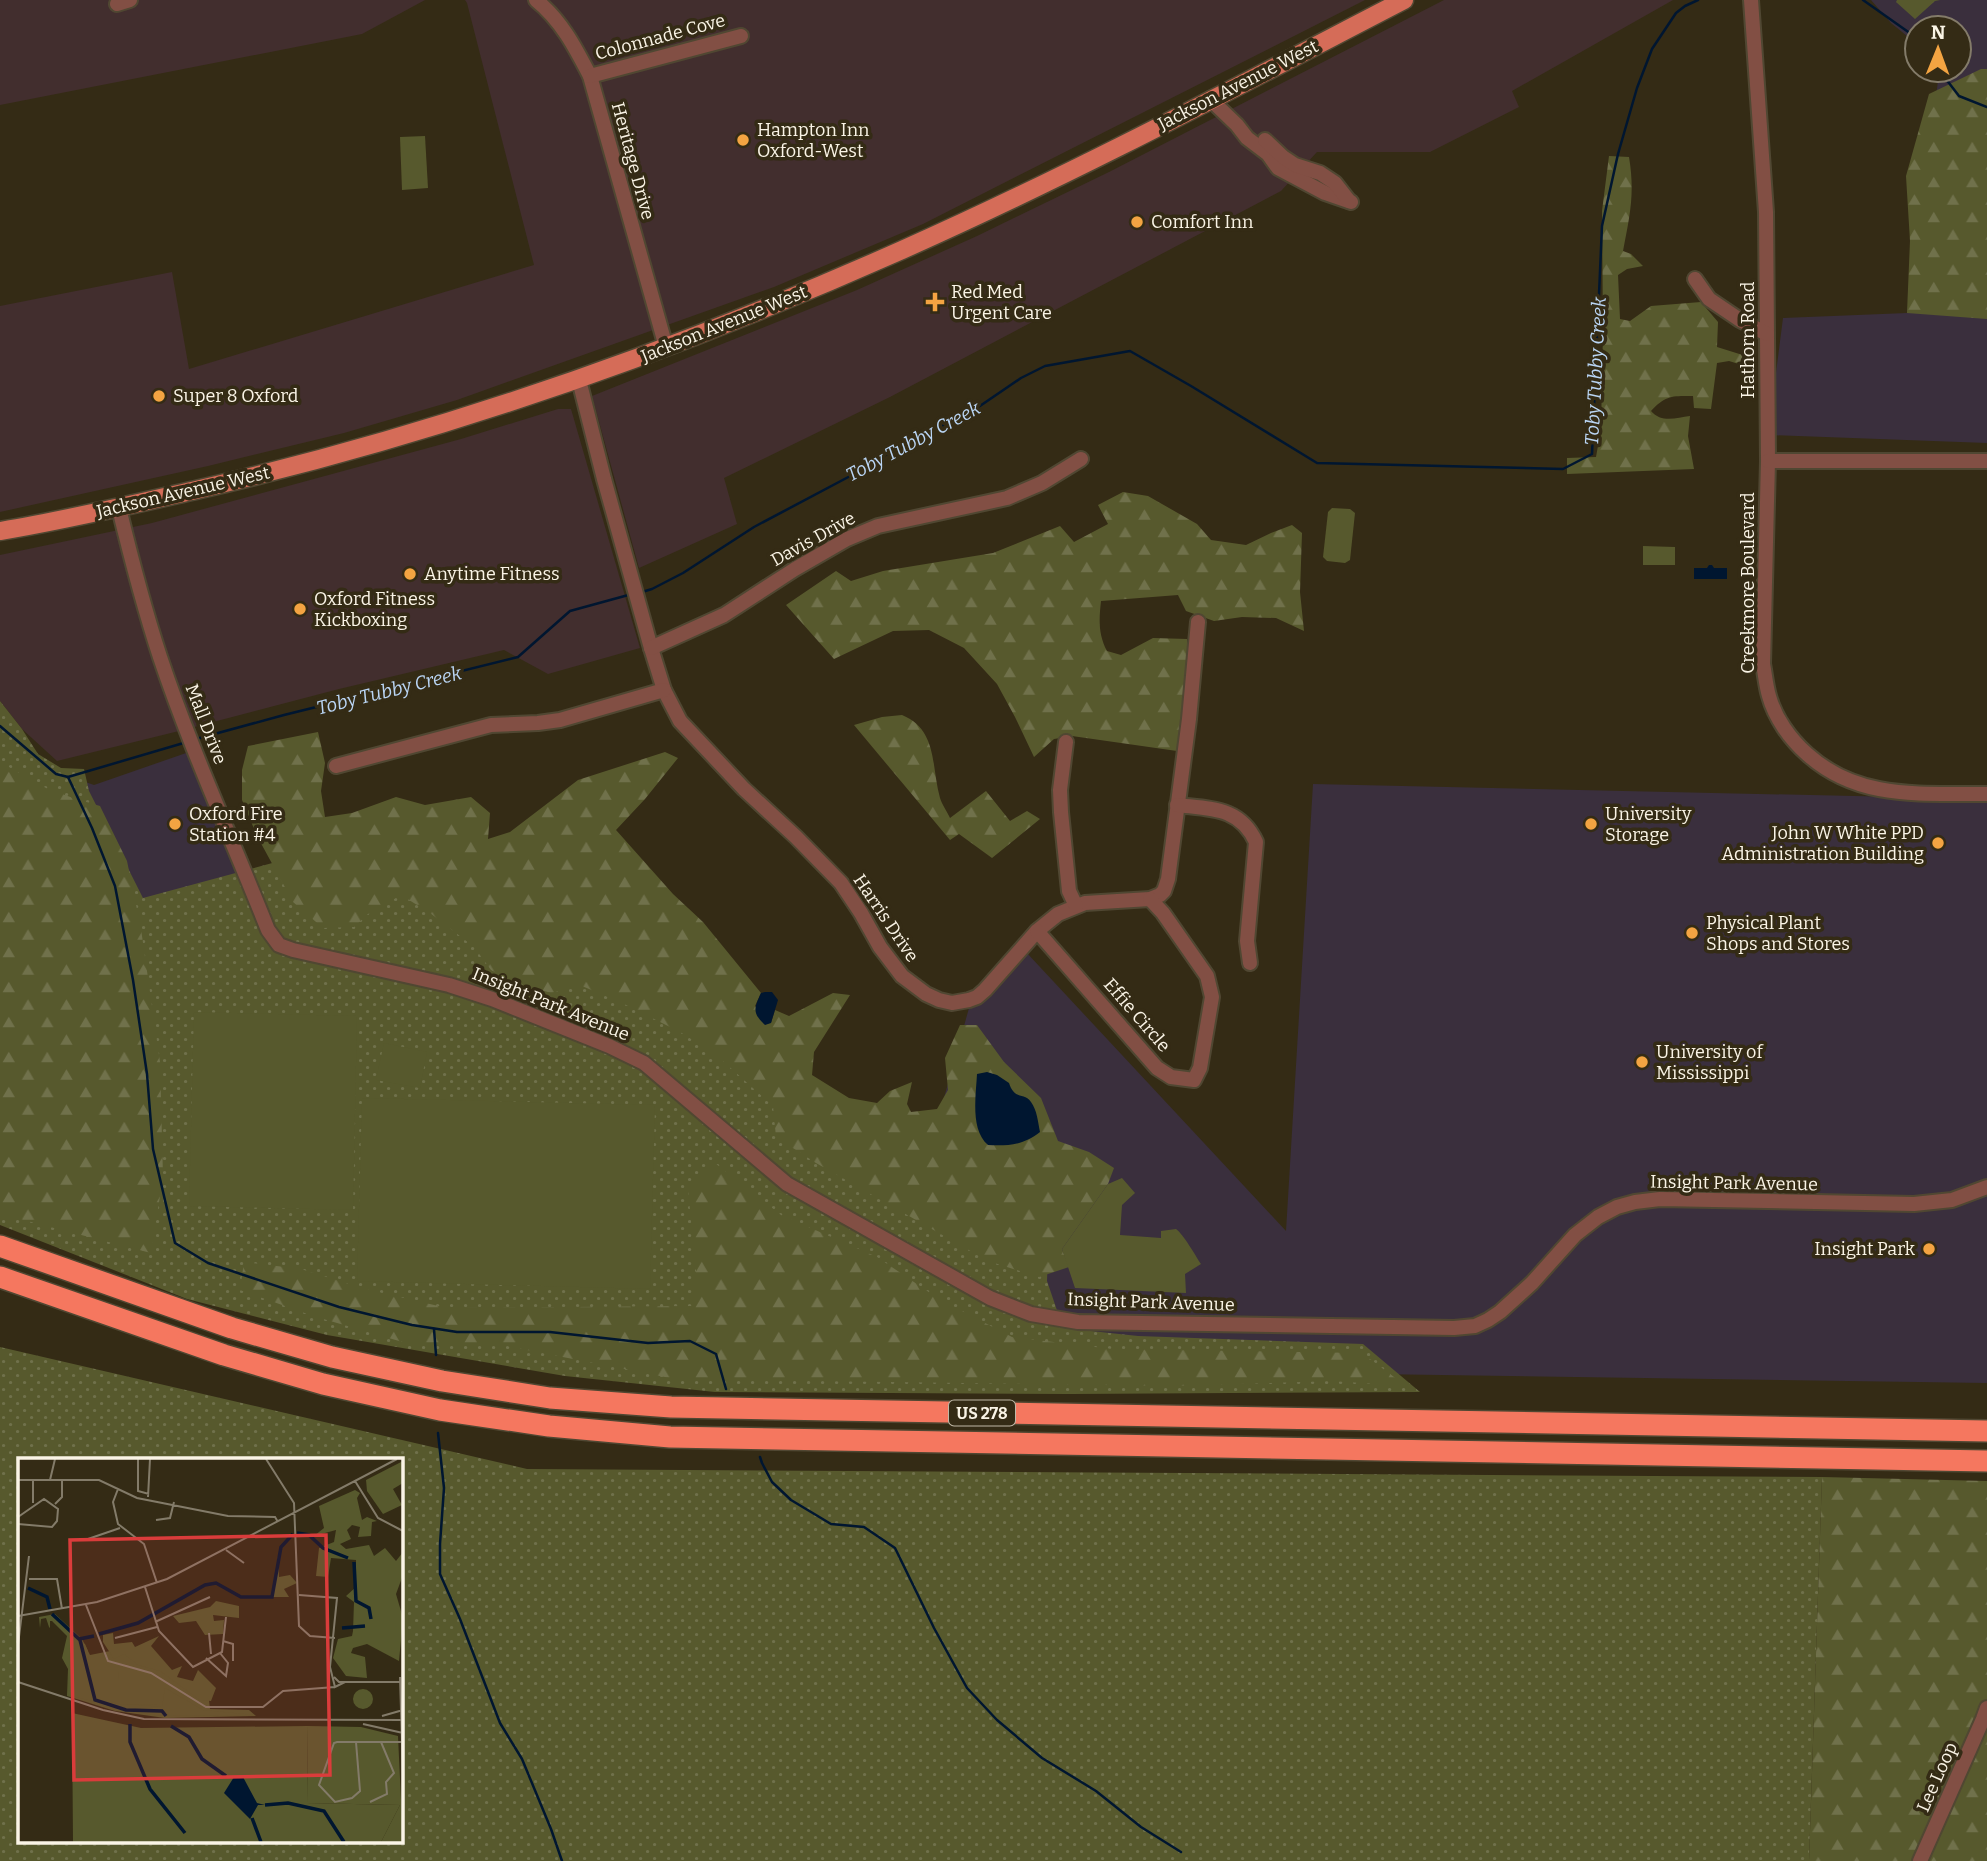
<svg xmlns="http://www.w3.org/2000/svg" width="1987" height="1861" font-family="Bitter,serif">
  <defs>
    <pattern id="grass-dots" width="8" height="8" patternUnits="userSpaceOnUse" patternTransform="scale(1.75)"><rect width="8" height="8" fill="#57592d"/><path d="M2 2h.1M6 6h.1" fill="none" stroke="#70714b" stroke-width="1.8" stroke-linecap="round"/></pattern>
    <pattern id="forest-firs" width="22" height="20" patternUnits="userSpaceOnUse" patternTransform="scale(1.75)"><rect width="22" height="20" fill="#57592d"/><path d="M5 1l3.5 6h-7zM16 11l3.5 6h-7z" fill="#70714b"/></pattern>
  </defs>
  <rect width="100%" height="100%" fill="#342b15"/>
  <g fill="#422e2e">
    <polygon points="0,0 425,0 362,34 0,105"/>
    <polygon points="465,0 1365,0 923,224 774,287 457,400 344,433 208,466 0,512 0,306 172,272 189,369 534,265 467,3"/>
    <polygon points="1444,0 1673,0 1512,91 1519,107 1430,152 1317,152 1281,191 890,397 724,478 737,524 639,568 592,396 857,290 977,236 1109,172"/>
    <polygon points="558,409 571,409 640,648 548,674 504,650 339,689 179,731 57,761 22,729 0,701 0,555 152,523 461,439"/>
  </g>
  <g fill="#3a2f3d">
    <polygon points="1871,0 1987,0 1987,443 1768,435 1783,318 1907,313 1938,81 1931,70 1959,70 1959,28 1917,28 1917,51 1907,36 1891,23"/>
    <polygon points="0,752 94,785 189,752 256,923 905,1238 969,1008 1026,952 1286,1231 1313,784 1987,799 1987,1383 1233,1372 287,1306"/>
  </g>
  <g fill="url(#grass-dots)" fill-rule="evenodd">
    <polygon points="0,701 22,729 38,754 61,768 84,769 89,791 143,898 298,856 412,843 811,1108 1050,1192 1047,1281 1063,1328 1138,1336 1363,1344 1420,1392 1070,1394 715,1392 565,1376 327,1335 187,1299 0,1225"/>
    <path d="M0,1347L527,1469L1822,1477L1809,1861H0ZM19,1460H401V1842H19Z"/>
  </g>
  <g fill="url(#forest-firs)">
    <polygon points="1897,0 1940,0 1935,1 1915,19 1896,2"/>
    <polygon points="1981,69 1987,69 1987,319 1907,313 1910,241 1906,176 1929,94"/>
    <path d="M1609,156L1629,157C1635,193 1630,215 1623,251L1631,254L1643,266L1627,269L1618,275L1620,319L1630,321L1651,306L1701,302L1718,322L1717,347L1749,357L1752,368L1729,361L1717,363L1711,409L1694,408L1693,396C1672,396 1666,395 1651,411C1661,423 1676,418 1690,416L1688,436L1694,469L1567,474V458L1596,457L1601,429L1603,332L1602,211Z"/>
    <path d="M1123,492L1148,496L1197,524L1211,540L1246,545L1271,533L1292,525L1302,533L1300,592L1304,631L1276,618L1242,617L1214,621L1186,611L1178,595L1101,601C1099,619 1098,634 1107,651L1121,655L1153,638L1187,639L1189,661L1177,751L1072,736L1054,739L1034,757L1015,717L997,684L964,648L929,630L893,631L834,659L786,605L836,571L851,581L883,571L993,553L1060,526L1074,542L1108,524L1098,505Z"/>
    <path d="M902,715C938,730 931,766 940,798C942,805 947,811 950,818L986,791L1010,821L1027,811L1040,819L992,858L959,834L950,840L854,725L882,717Z"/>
    <polygon points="318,732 325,763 321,791 325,817 352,813 396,797 425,805 471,797 490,813 488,839 510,832 578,780 665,752 678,758 645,799 616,830 673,894 703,922 761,993 755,1006 771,1023 775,1010 789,1016 833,993 850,995 814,1052 812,1075 849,1098 877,1103 890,1091 912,1082 907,1104 911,1112 937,1109 948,1090 945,1058 960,1025 977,1025 1004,1062 1041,1098 1058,1141 1089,1152 1114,1168 1108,1184 1062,1249 1069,1267 1039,1277 988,1261 816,1163 776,1137 773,1106 715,1054 680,1032 622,1003 582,986 551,993 515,982 491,970 474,947 430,913 401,895 368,914 354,927 323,928 293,902 257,836 242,800 242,770 248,746"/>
    <polygon points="0,762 46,788 73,798 100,806 127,861 141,929 160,1062 163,1177 151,1253 0,1214"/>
    <polygon points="715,1163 781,1215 877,1257 939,1299 1012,1337 1112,1349 1362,1353 1406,1386 1332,1381 1174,1386 675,1379 507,1346 406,1343 313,1316 240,1290 244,1262 301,1269 365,1289 447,1308 693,1306 696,1271 688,1190"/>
    <polygon points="1822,1477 1987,1481 1987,1861 1809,1861"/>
  </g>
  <g fill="#57592d">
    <polygon points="425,136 428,188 402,190 400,137"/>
    <polygon points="1332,508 1350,509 1355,513 1350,560 1345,563 1327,561 1323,557 1328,512"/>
    <polygon points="1643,546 1675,547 1675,565 1643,565"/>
    <polygon points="194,1012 357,1016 353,1210 189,1206"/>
    <polygon points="384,1043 427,1052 420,1088 376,1080"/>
    <polygon points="362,1098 655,1105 650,1289 357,1281"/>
    <path d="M1122,1178L1135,1193L1122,1205L1120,1235L1161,1238V1231L1176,1229C1184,1235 1195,1255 1201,1264L1185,1274L1186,1293L1075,1288L1062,1249L1108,1184Z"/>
  </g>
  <g fill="#001630">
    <polygon points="1709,565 1712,565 1714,568 1727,568 1727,579 1694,579 1694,568 1707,568"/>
    <path d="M765,992H772L778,1000L771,1023L765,1025C752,1013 754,1008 761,993Z"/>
    <path d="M987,1072L997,1075L1009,1083C1015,1101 1024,1092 1031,1102C1037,1110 1038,1122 1040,1132C1024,1145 1008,1146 988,1145C970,1130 976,1095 977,1074Z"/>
  </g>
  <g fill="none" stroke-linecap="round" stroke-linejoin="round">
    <g stroke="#001630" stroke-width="2.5">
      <polyline points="1863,0 1914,36 1917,41"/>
      <polyline points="1939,70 1959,96 1987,107"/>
      <polyline points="642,592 652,589 683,573 754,527 854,474 932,427 955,423 1021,378 1045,366 1130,351 1191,386 1317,463 1563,469 1592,454 1602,226 1618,154 1637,88 1652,49 1676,13 1685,6 1698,0"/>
      <polyline points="0,726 56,774 68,777 187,742"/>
      <polyline points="196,739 284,715 518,657 570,611 632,594"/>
      <polyline points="68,777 92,828 115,886 133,980 147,1074 153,1149 175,1243 208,1263 339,1307 412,1325 457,1332 550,1332 648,1343 690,1341 716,1354 726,1389"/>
      <polyline points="434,1329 436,1355"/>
      <polyline points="438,1433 444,1488 440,1544 440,1574 460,1619 500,1723 522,1759 551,1829 562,1861"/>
      <polyline points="760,1457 762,1463 772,1482 791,1500 831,1524 864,1527 895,1548 934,1628 967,1688 997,1720 1042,1758 1096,1791 1141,1827 1181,1852"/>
    </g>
    <defs>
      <g id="minor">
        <path d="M536,0C561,20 575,47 590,76L666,347"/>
        <path d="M1751,0L1766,212L1768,461L1763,664C1765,674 1766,686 1769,696C1775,718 1790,739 1807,754C1859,801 1922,793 1987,794"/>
        <polyline points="117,4 130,0"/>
        <polyline points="590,76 741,36"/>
        <polyline points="1210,99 1237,125 1247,138 1268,154 1278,168 1325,193 1351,202"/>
        <polyline points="1265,140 1283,157 1295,165 1320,173 1335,183 1349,201"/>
        <polyline points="1695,279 1709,299 1740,320 1767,334"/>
        <polyline points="579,380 604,479 651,648 664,690 680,721 744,789 796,837 841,883 861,913 880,947 902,976 926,994 939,1000 952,1003 969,1000 977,997 985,990 1037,931 1058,914 1085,903 1150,899 1160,895 1164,891 1168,879 1189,719 1198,622"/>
        <polyline points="1768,461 1987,461"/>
        <path d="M119,508C131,558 144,608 160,657C191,750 232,839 268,930L279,945L293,950L449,985L492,999L609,1046L644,1063L787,1184L990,1298L1031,1314L1078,1322L1454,1328L1475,1326L1488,1320L1500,1312L1532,1283L1575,1235L1598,1217L1617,1207L1635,1202L1660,1199L1914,1204L1952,1200L1987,1187"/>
        <polyline points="651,648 724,615 795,569 847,539 878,526 1007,498 1042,483 1081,459"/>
        <polyline points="1066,742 1060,790 1061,812 1069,891 1076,906"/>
        <polyline points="336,766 491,725 538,723 560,720 664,690"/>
        <path d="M1177,805C1211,809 1240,807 1256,842L1247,941L1250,963"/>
        <polyline points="1037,931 1157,1068 1171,1077 1194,1080 1200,1068 1212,997 1207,976 1163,913 1150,899"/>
        <polyline points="1920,1861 1983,1719 1987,1708"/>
      </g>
      <path id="major" d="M0,531C67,520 134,504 200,489C443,433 675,351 902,250C1073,174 1238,86 1404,0"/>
      <g id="highway">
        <polyline points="0,1246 232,1328 332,1357 442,1381 550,1398 671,1407 1987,1431"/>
        <polyline points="0,1277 224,1355 323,1384 440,1410 549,1426 670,1437 1987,1461"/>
      </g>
    </defs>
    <use href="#minor" stroke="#504732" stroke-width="18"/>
    <use href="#major" stroke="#504732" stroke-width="21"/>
    <use href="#highway" stroke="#504732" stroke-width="24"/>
    <use href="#minor" stroke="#824f44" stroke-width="14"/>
    <use href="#major" stroke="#d56c58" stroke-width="18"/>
    <use href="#highway" stroke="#f5775f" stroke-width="21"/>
  </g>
  <g fill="#f3a442" stroke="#342b15" stroke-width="2.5">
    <circle cx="743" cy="140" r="7"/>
    <circle cx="1137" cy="222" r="7"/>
    <path d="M931.5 291.5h7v7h7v7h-7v7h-7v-7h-7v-7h7z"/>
    <circle cx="159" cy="396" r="7"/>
    <circle cx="410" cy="574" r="7"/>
    <circle cx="300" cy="609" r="7"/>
    <circle cx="175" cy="824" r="7"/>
    <circle cx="1591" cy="824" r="7"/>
    <circle cx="1938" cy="843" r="7"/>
    <circle cx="1692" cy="933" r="7"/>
    <circle cx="1642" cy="1062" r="7"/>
    <circle cx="1929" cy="1249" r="7"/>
  </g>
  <g text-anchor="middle" stroke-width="7" stroke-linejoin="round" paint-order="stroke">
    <rect fill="#342b15" stroke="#bfb8a7" stroke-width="2" x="949" y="1400.5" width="66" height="25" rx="5"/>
    <g font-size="16" font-weight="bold" fill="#faf4e6">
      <text x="982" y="1419">US 278</text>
    </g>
    <g font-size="18" fill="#faf4e6" stroke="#342b15">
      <text transform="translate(660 37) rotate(-15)" y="6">Colonnade Cove</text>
      <text transform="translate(1238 85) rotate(-27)" y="6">Jackson Avenue West</text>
      <text transform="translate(633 161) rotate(75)" y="6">Heritage Drive</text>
      <text transform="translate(724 324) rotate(-22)" y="6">Jackson Avenue West</text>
      <text transform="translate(1748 340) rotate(-90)" y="6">Hathorn Road</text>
      <text transform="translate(183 492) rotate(-13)" y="6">Jackson Avenue West</text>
      <text transform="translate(813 539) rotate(-29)" y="6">Davis Drive</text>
      <text transform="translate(1748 583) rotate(-90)" y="6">Creekmore Boulevard</text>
      <text transform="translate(206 724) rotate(69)" y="6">Mall Drive</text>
      <text transform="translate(886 918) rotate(56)" y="6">Harris Drive</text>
      <text transform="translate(551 1004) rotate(22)" y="6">Insight Park Avenue</text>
      <text transform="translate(1137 1015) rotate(49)" y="6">Effie Circle</text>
      <text transform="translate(1734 1183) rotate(1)" y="6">Insight Park Avenue</text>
      <text transform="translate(1151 1302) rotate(2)" y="6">Insight Park Avenue</text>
      <text transform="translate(1937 1777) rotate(-66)" y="6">Lee Loop</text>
    </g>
    <g font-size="18" fill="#faf4e6" stroke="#342b15" text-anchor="start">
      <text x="757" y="136">Hampton Inn<tspan x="757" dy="21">Oxford-West</tspan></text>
      <text x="1151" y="228">Comfort Inn</text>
      <text x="951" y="298">Red Med<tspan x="951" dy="21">Urgent Care</tspan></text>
      <text x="173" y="402">Super 8 Oxford</text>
      <text x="424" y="580">Anytime Fitness</text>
      <text x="314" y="605">Oxford Fitness<tspan x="314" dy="21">Kickboxing</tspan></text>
      <text x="189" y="820">Oxford Fire<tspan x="189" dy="21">Station #4</tspan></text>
      <text x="1605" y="820">University<tspan x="1605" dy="21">Storage</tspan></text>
      <text x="1924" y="839" text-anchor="end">John W White PPD<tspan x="1924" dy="21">Administration Building</tspan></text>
      <text x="1706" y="929">Physical Plant<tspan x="1706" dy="21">Shops and Stores</tspan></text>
      <text x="1656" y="1058">University of<tspan x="1656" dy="21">Mississippi</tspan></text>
      <text x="1915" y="1255" text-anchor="end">Insight Park</text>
    </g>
    <g font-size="19" font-style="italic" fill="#bad5f4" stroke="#342b15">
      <text transform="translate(1595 371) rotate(-87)" y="7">Toby Tubby Creek</text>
      <text transform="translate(913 441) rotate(-28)" y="7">Toby Tubby Creek</text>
      <text transform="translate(389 690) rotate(-14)" y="7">Toby Tubby Creek</text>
    </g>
  </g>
  <g transform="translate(18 1458)">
    <rect width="385" height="385" fill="#342b15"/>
    <path d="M37,156L64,181L72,197L107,190L159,223L190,233L192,251L231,252L238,258L147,260L97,253L49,238L50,211L44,200L49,178L34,163H32V170L31,169L28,160L23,161L22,170L21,159ZM54,255L123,270L290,268L289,345L382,347L363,384H55Z" fill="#57592d"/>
    <path d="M385,3V25L375,31L384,47L365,56L349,33L348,22ZM337,32L342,35L339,40L344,62L349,59L359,63L354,64L353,78L340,79L342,69L334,67L329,72L333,81L322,86L328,91L351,87L356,98L367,90L378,103L385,94V117L378,136L385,160L381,203L349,186L335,190L333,195L347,199L349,220L328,218L315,200L320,181L334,178L335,173L336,144L328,138L338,129V102L313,100L310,119L298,118L301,90L316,84L318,72L296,78L306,70L301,48ZM260,98L261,119L272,117L279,125L266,131L271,139H255ZM198,143L221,148V160L195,157L196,163L206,162L205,176L187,177L178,163L161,165L155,158L192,149ZM95,175L96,186L114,184L117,189L141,178L133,188L154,212L164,208L159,219L175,223L180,212L198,230L193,243L182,242L142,213L120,207L106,196L96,201L85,184V177ZM52,179L67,186L70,193L74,243L50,237ZM147,230L185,252L236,257L142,258L86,248V244L144,249ZM290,268L343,269L380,278L385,384H363L382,347L289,345Z" fill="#57592d"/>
    <path d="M79,212H100L101,223H139V247L101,246V237H79ZM335 241a10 10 0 1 1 20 0a10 10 0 1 1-20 0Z" fill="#57592d"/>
    <path d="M216,319H225L239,345L247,347H240L232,361L206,335Z" fill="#001630"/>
    <path fill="none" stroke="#001630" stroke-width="3.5" d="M279,75L291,77L305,90L330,100M336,104L338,143L351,150L353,161M10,130L29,139L32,151M34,156L61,181L76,178M324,170L347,168M81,176L120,165L187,127L198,125L223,139H254L263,89L275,76M62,182L77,242L108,252L144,253L148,258M112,266V284L132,331L167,375M153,268L171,279L184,301L208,318M247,347L270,345L306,353L326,384M234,360L243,384"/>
    <path fill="none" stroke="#837b69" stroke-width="2" d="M120,1V33L131,36M248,1L276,45L281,168L292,178L317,180M0,22H81L119,40L210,58L257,59L260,64M15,22V45M32,22L37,1M337,23L360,60L385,73M100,31L95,44L100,66L126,86L139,125M130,39L132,1M37,46L44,39V22M0,59L26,41L40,51L39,63L34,69L0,66M138,62L152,60L156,44M67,82L102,70M208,92L226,105M11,121H39L44,151M127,129L141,173L175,209L204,194L208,159M281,137L319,140L312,209L317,229L327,224M68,147L90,203L133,215L188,249H245L265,233L317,229M0,158L79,144L149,121L379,1M137,164L192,139M191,175L193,196M97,180L139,169M205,183L215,186V203M0,187L11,98M188,200L208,218L210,205L202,195M316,219L321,224H383M382,219L385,317M0,224L85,252L126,261L385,262M364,258L385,252M345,266L385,275M338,284L342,333L334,340L317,344L301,327L316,285L319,284H383M352,344L369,336L368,324L376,315L363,284"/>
    <path fill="#da3c3b" fill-opacity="0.15" stroke="#da3c3b" stroke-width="3.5" d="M308,77L312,317L56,322L52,82Z"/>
    <rect width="385" height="385" fill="none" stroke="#faf4e6" stroke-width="3.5"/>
  </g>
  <g transform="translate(1938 49) rotate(1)"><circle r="33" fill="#342b15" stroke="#837b69" stroke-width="2"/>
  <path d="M0-5L12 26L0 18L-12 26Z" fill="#f3a442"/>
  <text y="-10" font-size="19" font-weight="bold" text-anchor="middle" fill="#faf4e6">N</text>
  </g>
</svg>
